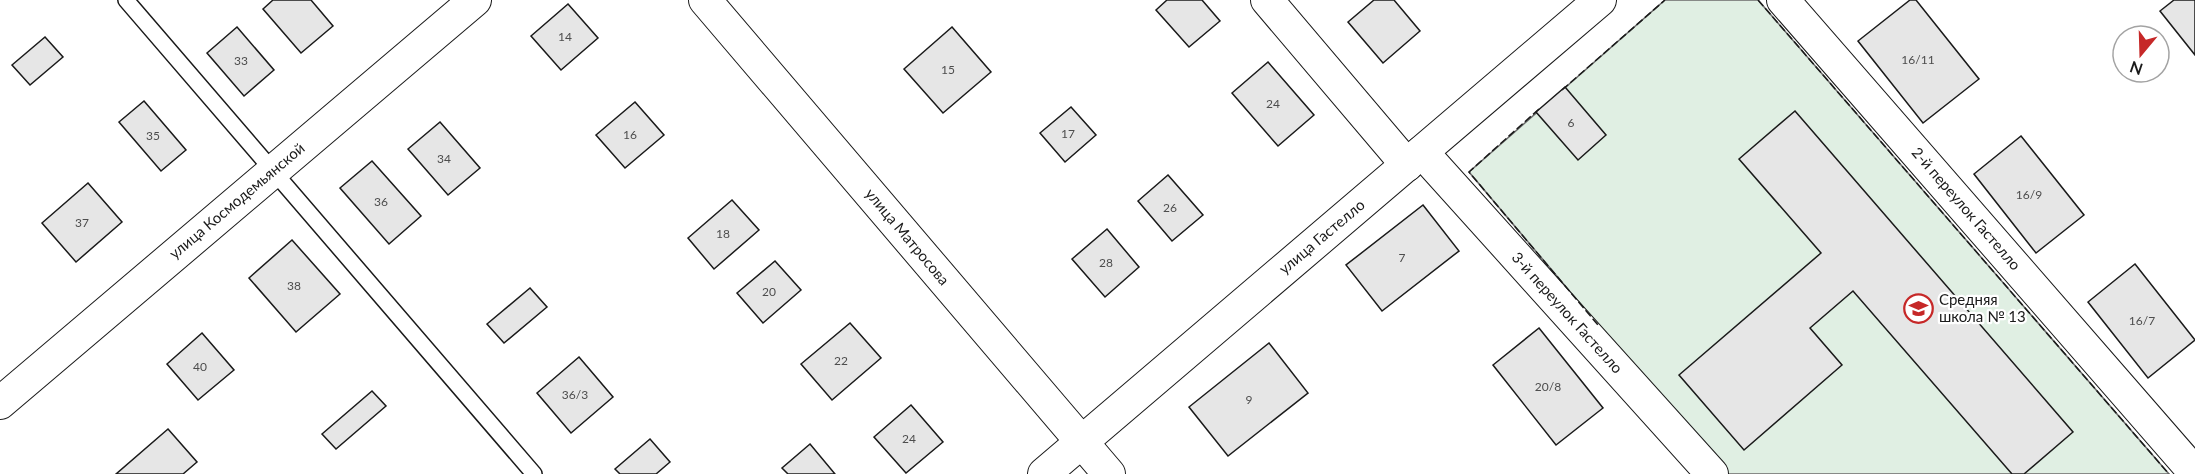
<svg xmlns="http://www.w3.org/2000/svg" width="2195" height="474" font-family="Lato,sans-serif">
  <rect width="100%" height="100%" fill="#fff"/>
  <polygon fill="#e0efe3" stroke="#6a6a6a" stroke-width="1.5" points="1665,0 1758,0 2169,474 1724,474 1469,172"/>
  <g fill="#e6e6e6" stroke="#1a1a1a" stroke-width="1.5">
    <polygon points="273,0 311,0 333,26 301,53 263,9"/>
    <polygon points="1167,0 1202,0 1220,21 1189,47 1156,10"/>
    <polygon points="1374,0 1394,0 1420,31 1383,63 1348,22"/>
    <polygon points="1910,0 1916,0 1979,79 1923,123 1858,41"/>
    <polygon points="2174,0 2195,0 2195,55 2160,11"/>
    <polygon points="568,4 598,38 561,70 531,36"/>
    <polygon points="237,27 274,70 244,96 207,53"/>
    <polygon points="952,27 991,72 943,113 904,69"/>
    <polygon points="45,37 63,57 30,85 12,65"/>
    <polygon points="1268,62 1314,115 1278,146 1232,93"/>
    <polygon points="1565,87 1606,135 1578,160 1536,112"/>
    <polygon points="144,101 186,150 161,171 119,122"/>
    <polygon points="635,102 664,135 625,168 596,135"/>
    <polygon points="1071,107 1096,135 1065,162 1040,133"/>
    <polygon points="1795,111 2073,432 2024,474 2012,474 1853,291 1810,328 1842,365 1744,450 1679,375 1821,253 1739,159"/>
    <polygon points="440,122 480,168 448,195 408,149"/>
    <polygon points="2021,136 2084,215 2036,253 1974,174"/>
    <polygon points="372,161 421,216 389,244 340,188"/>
    <polygon points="1168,175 1203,215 1172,241 1138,201"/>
    <polygon points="88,183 122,222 76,262 42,223"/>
    <polygon points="732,200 759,230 714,269 688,238"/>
    <polygon points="1423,205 1459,251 1382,311 1346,265"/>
    <polygon points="1107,229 1139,267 1105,297 1072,259"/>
    <polygon points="292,240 340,294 296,332 249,278"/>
    <polygon points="775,261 801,290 763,323 737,293"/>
    <polygon points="2135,264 2195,340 2148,378 2088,302"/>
    <polygon points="530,288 547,307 504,343 487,324"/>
    <polygon points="850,323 881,358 832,400 801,364"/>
    <polygon points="1539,328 1603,408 1556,445 1493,365"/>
    <polygon points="202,333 234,370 198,400 167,364"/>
    <polygon points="1269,343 1308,393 1228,456 1189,407"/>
    <polygon points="579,357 613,397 571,433 537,393"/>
    <polygon points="372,391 386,406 336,449 322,434"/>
    <polygon points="911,405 943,442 906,473 874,437"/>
    <polygon points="168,429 197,462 183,474 116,474"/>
    <polygon points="650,439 670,462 656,474 620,474 615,469"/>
    <polygon points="810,444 835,474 788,474 782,468"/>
  </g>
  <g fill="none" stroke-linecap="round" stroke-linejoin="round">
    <defs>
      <polyline id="service" points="126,0 534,474"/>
      <g id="minor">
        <polyline points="705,0 1109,474"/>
        <polyline points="1267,0 1407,165"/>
        <polyline points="1783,0 2195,473"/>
        <polyline points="1422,152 1712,474"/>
        <polyline points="0,403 475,0"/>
        <polyline points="1044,474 1600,0"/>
      </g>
    </defs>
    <use href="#service" stroke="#1a1a1a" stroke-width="18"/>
    <use href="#minor" stroke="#1a1a1a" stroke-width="34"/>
    <use href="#service" stroke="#fff" stroke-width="15"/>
    <use href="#minor" stroke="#fff" stroke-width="32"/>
    <g stroke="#1a1a1a" stroke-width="1.5" stroke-dasharray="8 3" stroke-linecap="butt">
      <polyline points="1758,0 2169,474"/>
      <polyline points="1562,90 1665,0"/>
      <polyline points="1539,109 1469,172 1598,325"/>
    </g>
  </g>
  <defs>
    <symbol id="school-ring" viewBox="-11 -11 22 22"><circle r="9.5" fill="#fff" stroke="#c62828" stroke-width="1.5"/><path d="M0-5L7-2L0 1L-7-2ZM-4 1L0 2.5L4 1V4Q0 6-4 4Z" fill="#c62828"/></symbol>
  </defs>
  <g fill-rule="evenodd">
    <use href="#school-ring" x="1902" y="292" width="33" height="33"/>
  </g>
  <g text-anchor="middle" stroke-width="4.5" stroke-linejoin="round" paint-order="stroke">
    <g font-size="12" fill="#4d4d4d">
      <text x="565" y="41">14</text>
      <text x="1918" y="64">16/11</text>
      <text x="241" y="65">33</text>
      <text x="948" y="74">15</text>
      <text x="1273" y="108">24</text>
      <text x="1571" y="127">6</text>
      <text x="1068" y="138">17</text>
      <text x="630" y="139">16</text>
      <text x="153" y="140">35</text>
      <text x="444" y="163">34</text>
      <text x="2029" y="199">16/9</text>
      <text x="381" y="206">36</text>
      <text x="1170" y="212">26</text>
      <text x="82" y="227">37</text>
      <text x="723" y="238">18</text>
      <text x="1402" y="262">7</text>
      <text x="1106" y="267">28</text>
      <text x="294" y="290">38</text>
      <text x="769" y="296">20</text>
      <text x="2142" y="325">16/7</text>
      <text x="841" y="365">22</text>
      <text x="200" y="371">40</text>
      <text x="1548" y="391">20/8</text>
      <text x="575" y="399">36/3</text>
      <text x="1249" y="404">9</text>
      <text x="909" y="443">24</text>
    </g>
    <g font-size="15" fill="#1a1a1a" stroke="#fff">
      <text transform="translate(237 201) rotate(-40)" y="5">улица Космодемьянской</text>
      <text transform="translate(1966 209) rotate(49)" y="5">2-й переулок Гастелло</text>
      <text transform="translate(907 237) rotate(50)" y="5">улица Матросова</text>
      <text transform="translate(1322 237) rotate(-40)" y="5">улица Гастелло</text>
      <text transform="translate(1567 313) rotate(48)" y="5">3-й переулок Гастелло</text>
    </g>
    <g font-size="15" fill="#1a1a1a" stroke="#fff" text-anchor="start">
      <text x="1939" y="305">Средняя<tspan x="1939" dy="17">школа № 13</tspan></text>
    </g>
  </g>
  <g transform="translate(2141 54) rotate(199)"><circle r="28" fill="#ffffff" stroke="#a3a3a3" stroke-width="1.5"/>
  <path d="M0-4.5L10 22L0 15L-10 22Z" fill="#c62828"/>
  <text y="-9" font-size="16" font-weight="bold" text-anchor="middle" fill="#1a1a1a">N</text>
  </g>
</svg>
